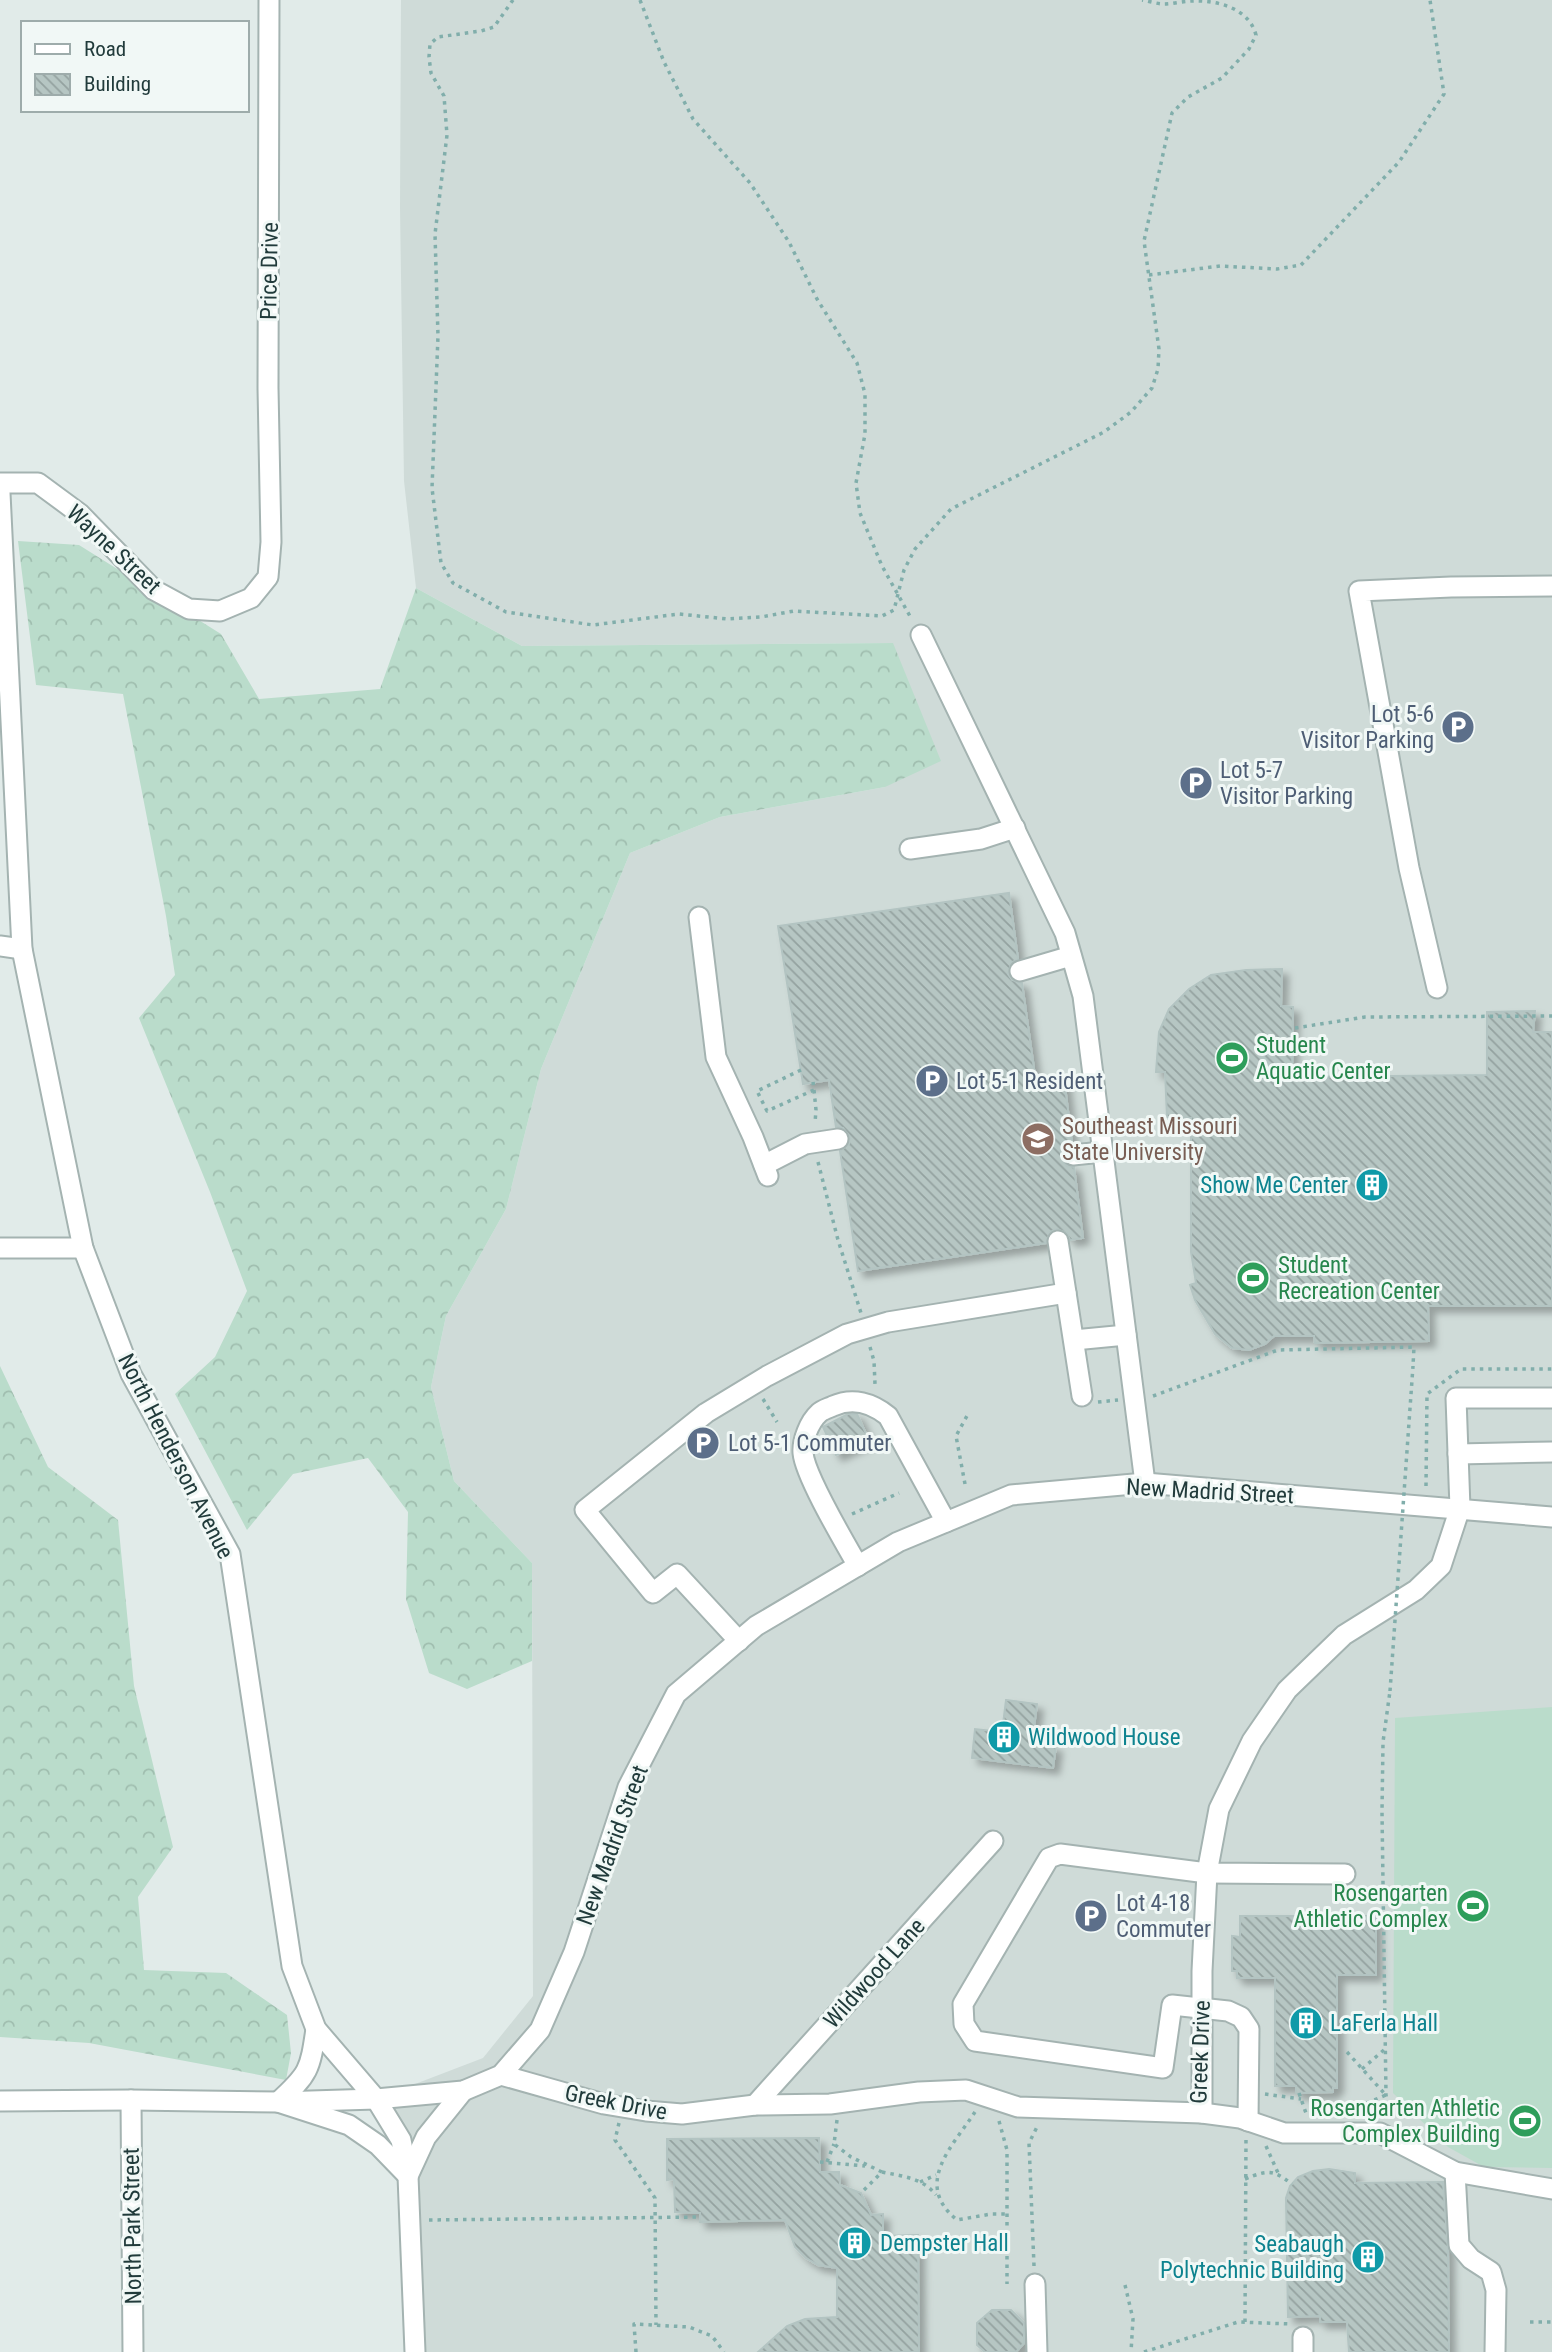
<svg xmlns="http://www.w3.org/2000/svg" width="1552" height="2352" font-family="'Roboto Condensed',sans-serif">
  <defs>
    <pattern id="forest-crowns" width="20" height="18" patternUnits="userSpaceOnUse" patternTransform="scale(1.75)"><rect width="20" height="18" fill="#badccb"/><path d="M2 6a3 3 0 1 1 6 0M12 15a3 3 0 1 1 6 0" fill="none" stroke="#a0beaf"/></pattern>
    <pattern id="building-back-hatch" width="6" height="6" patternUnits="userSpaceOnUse" patternTransform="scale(1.75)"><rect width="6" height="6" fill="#b6c6c3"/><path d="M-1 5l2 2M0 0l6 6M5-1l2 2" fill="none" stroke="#94a2a0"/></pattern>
    <filter id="shadow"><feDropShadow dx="6" dy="6" stdDeviation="3.5" flood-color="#0004"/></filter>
  </defs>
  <rect width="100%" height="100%" fill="#e1ebe9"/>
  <polygon fill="#cfdbd8" points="401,0 1552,0 1552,2352 415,2352 401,2140 376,2099 483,2058 533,1996 532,1563 454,1481 431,1387 446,1316 506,1209 541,1069 630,853 720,817 885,787 892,643 522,646 416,588 404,481 400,207"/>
  <g fill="url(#forest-crowns)">
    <polygon points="18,541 79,545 221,634 259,699 380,689 416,588 522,646 893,643 941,761 885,787 720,817 630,853 541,1069 506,1209 446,1316 431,1387 454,1481 532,1563 532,1661 467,1689 429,1673 406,1599 408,1512 368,1458 293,1474 247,1530 175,1394 215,1357 247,1291 210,1192 139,1018 175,975 166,916 123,694 36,685"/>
    <polygon points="0,1366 48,1467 118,1520 134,1686 173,1847 138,1897 144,1970 226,1973 287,2015 291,2053 286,2080 89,2043 0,2037"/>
  </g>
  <polygon fill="#badccb" points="1552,1707 1552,2168 1484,2167 1448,2147 1393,2093 1395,1718"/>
  <g fill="url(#building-back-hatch)" stroke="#b3c4c2" stroke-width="2" filter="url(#shadow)">
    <polygon points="1009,893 1018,959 1011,963 1008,974 1012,980 1022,983 1036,1083 1064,1078 1072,1143 1062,1149 1061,1157 1067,1166 1074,1167 1083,1238 1070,1240 1067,1233 1057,1229 1050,1232 1046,1243 858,1271 840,1151 849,1144 850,1137 843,1128 836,1127 829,1080 803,1084 778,926"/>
    <polygon points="1282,969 1281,1006 1293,1007 1292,1077 1487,1075 1487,1012 1535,1011 1533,1032 1552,1032 1552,1306 1428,1306 1429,1341 1315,1343 1314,1336 1274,1336 1265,1344 1249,1350 1232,1348 1215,1334 1195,1300 1190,1285 1196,1283 1191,1252 1191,1118 1167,1117 1165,1072 1156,1072 1159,1032 1169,1009 1189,989 1211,975 1246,970"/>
    <polygon points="848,1414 857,1414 869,1440 836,1455 823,1427"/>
    <polygon points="1006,1700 1037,1704 1032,1743 1056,1746 1053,1768 972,1758 975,1729 1002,1732"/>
    <polygon points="1240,1916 1376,1916 1376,1975 1337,1975 1337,2088 1333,2088 1333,2092 1296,2093 1296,2086 1275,2086 1275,1978 1237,1978 1237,1971 1232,1971 1232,1936 1240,1937"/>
    <polygon points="819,2138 820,2172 839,2172 840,2185 861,2193 871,2215 883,2214 883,2236 918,2235 919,2352 758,2352 787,2326 805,2319 837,2317 837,2268 818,2265 806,2258 795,2247 785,2220 700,2222 700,2213 675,2212 674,2179 667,2180 667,2139"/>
    <polygon points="1329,2169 1355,2173 1355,2183 1443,2182 1448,2250 1449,2352 1349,2352 1347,2322 1320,2322 1320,2316 1288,2317 1286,2198 1290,2186 1298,2177 1313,2171"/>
    <polygon points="992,2310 1011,2310 1024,2323 1024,2343 1016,2352 985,2352 977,2345 977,2323"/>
  </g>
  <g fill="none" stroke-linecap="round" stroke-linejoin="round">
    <defs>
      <g id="minor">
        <polyline points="0,483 38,483 80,514 154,590 189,609 220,611 251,598 268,577 271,542 268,388 269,0"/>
        <polyline points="0,493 22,949 83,1248 131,1374 230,1554 292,1966 316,2029 376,2099 401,2140 408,2176 415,2352"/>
        <polyline points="921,635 1065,933 1083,996 1145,1483"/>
        <polyline points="910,849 981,839 1015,828"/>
        <polyline points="699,917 716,1057 753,1137 768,1176"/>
        <polyline points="0,946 22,949"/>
        <polyline points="1020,971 1071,956"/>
        <polyline points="1437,988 1409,868 1359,591 1451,587 1552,586"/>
        <polyline points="1073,1155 1102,1152"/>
        <polyline points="764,1165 805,1144 838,1139"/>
        <polyline points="1058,1241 1082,1396"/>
        <polyline points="0,1248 83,1248"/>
        <polyline points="1074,1340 1126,1335"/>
        <polyline points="1458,1454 1552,1452"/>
        <path d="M858,1566C845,1543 805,1476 803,1453C802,1441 809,1422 819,1413C822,1410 829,1408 833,1406C853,1397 872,1403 888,1416L946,1522"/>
        <polyline points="739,1641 677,1574 653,1593 585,1510 706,1413 767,1376 847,1334 888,1322 1066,1293"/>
        <path d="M316,2029C310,2070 309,2074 278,2102L349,2125L378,2145L408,2176L426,2137L463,2091"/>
        <polyline points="501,2075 604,2104 646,2111 682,2114 755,2105 830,2104 919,2092 966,2090 1018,2107 1202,2113 1240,2118 1284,2133 1380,2133 1455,2172 1552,2189"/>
        <polyline points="131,2100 133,2352"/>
        <polyline points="0,2101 131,2100 278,2102 376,2099 463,2091 501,2075 540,2030 574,1952 628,1787 676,1694 756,1626 898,1542 1011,1495 1145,1483 1552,1517"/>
        <polyline points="755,2105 993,1841"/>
        <polyline points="1202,2113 1202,1971 1207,1873 1219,1809 1252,1741 1287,1690 1344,1635 1416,1590 1441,1566 1460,1508 1456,1398 1552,1398"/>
        <polyline points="1248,2121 1249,2029 1241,2017 1228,2011 1172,2005 1163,2068 975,2041 964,2024 963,2004 1049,1858 1060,1854 1207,1873 1345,1874"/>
        <polyline points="1455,2172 1459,2245 1471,2259 1491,2272 1496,2290 1495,2352"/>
        <polyline points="1035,2284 1037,2352"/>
        <polyline points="1303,2352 1303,2337"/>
      </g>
    </defs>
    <use href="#minor" stroke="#a4b3b1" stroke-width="23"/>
    <g stroke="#81aeab" stroke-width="3.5" stroke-dasharray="3.5 5" stroke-linecap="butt">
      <path d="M513,0L494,27L481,31L438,37L430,44L429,57L431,73L444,96L447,135L435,234L438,336L432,488L441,563L453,583L506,612L593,625L679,614L727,619L761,617L794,611L882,616L894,610L904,570L915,549L951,509L1104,432L1131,412L1152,388L1158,369L1159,349L1144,241L1172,113L1188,97L1222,78L1249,49L1256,35C1249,8 1217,0 1192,1C1183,1 1173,4 1164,4C1157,4 1149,1 1142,0"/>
      <polyline points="640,0 664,62 693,119 750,183 789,242 817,299 857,363 865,394 865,434 856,483 860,513 882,566 911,618"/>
      <polyline points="1149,275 1220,266 1277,269 1301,265 1399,162 1444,94 1430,0"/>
      <polyline points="1295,1028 1365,1017 1552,1016"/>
      <polyline points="801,1070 757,1091 767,1111 814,1090 813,1082"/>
      <polyline points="814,1090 816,1110 815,1123"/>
      <polyline points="818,1162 838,1240 861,1313"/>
      <polyline points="870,1347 874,1361 875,1384"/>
      <polyline points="1153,1396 1278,1350 1414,1347 1413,1366"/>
      <polyline points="763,1399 777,1422"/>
      <polyline points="1098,1402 1118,1400"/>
      <polyline points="965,1484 956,1436 968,1414"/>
      <polyline points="1426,1486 1427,1394 1461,1369 1552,1369"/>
      <polyline points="852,1514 899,1493"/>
      <polyline points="1347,2052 1384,2093"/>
      <polyline points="1362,2069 1385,2049"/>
      <polyline points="1299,2093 1307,2116"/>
      <polyline points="1265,2094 1301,2099"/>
      <polyline points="1388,2105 1386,2095 1382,1812 1383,1742 1390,1691"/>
      <path d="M975,2112C952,2147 913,2184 957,2220L991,2214H1007"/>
      <polyline points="1343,2113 1386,2095"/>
      <polyline points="837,2120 834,2144 851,2157 882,2172 861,2193"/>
      <polyline points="999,2121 1007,2150 1007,2284"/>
      <polyline points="619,2123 615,2140 655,2198 656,2325"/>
      <polyline points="1266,2146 1278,2173"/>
      <polyline points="820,2162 865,2166"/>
      <polyline points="827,2162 834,2144"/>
      <path d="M882,2172C902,2176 923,2178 936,2195"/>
      <path d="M1245,2179C1268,2170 1272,2169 1292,2184"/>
      <polyline points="920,2182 936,2175"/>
      <polyline points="429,2220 700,2217"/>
      <polyline points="1034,2266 1029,2143 1038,2125"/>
      <polyline points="1125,2285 1133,2319 1131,2352"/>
      <polyline points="1245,2322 1246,2139"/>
      <polyline points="1530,2322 1552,2322"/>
      <polyline points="636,2352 634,2324 689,2327 712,2336 724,2352"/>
      <polyline points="1144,2352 1238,2322 1292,2324"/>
    </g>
    <use href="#minor" stroke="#fff" stroke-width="19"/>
    <polyline stroke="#81aeab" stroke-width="3.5" stroke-dasharray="3.5 5" stroke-linecap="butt" points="1390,1691 1413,1366"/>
  </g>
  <defs>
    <symbol id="parking-disc" viewBox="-11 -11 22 22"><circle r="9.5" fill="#5c6f8a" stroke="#f1f8f6"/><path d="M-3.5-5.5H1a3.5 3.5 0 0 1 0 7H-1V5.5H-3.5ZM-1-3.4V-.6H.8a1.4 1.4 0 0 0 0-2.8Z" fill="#fff"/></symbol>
    <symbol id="stadium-disc" viewBox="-11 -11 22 22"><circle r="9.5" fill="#2e9e5b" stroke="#f1f8f6"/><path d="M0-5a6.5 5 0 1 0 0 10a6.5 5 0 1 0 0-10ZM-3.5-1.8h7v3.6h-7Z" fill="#fff"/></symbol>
    <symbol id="university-disc" viewBox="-11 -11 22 22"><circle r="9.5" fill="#8d6e63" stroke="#f1f8f6"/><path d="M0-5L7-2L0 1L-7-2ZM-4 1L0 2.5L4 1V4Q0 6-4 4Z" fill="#fff"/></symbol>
    <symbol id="building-disc" viewBox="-11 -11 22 22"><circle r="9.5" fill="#0f9aa8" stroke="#f1f8f6"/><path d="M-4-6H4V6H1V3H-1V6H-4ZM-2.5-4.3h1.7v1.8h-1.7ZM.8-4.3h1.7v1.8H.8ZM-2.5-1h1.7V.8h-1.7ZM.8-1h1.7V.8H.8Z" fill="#fff"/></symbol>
  </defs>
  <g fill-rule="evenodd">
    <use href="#parking-disc" x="1439" y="708" width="38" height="38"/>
    <use href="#parking-disc" x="1177" y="764" width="38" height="38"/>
    <use href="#stadium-disc" x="1213" y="1039" width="38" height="38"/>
    <use href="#parking-disc" x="913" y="1062" width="38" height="38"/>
    <use href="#university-disc" x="1019" y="1120" width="38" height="38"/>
    <use href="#building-disc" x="1353" y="1166" width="38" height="38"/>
    <use href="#stadium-disc" x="1234" y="1259" width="38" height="38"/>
    <use href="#parking-disc" x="684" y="1424" width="38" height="38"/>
    <use href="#building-disc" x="985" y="1718" width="38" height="38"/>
    <use href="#stadium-disc" x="1454" y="1887" width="38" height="38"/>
    <use href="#parking-disc" x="1072" y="1897" width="38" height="38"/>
    <use href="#building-disc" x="1287" y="2004" width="38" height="38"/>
    <use href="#stadium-disc" x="1506" y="2102" width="38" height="38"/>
    <use href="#building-disc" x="836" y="2224" width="38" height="38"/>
    <use href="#building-disc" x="1349" y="2238" width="38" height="38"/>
  </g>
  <g text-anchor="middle" stroke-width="6" stroke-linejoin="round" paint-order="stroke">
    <g font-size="23" fill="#213b3b" stroke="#f1f8f6">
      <text transform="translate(269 271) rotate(-89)" y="8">Price Drive</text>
      <text transform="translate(114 549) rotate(43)" y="8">Wayne Street</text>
      <text transform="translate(176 1456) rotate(63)" y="8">North Henderson Avenue</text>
      <text transform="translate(1210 1491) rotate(3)" y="8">New Madrid Street</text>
      <text transform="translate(612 1845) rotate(-70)" y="8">New Madrid Street</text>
      <text transform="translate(874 1973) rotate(-48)" y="8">Wildwood Lane</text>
      <text transform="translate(1200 2052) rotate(-88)" y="8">Greek Drive</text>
      <text transform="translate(616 2102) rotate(11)" y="8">Greek Drive</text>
      <text transform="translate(132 2226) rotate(-91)" y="8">North Park Street</text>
    </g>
    <g font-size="23" fill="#4e5e75" stroke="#f1f8f6" text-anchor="start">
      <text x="1434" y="722" text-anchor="end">Lot 5-6<tspan x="1434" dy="26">Visitor Parking</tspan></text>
      <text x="1220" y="778">Lot 5-7<tspan x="1220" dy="26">Visitor Parking</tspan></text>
      <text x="956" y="1089">Lot 5-1 Resident</text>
      <text x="728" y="1451">Lot 5-1 Commuter</text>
      <text x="1116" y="1911">Lot 4-18<tspan x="1116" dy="26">Commuter</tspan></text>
    </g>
    <g font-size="23" fill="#27864d" stroke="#f1f8f6" text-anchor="start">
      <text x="1256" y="1053">Student<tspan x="1256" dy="26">Aquatic Center</tspan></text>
      <text x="1278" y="1273">Student<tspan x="1278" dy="26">Recreation Center</tspan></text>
      <text x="1448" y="1901" text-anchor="end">Rosengarten<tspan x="1448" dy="26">Athletic Complex</tspan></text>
      <text x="1500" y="2116" text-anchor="end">Rosengarten Athletic<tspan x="1500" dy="26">Complex Building</tspan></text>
    </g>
    <g font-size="23" fill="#785e54" stroke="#f1f8f6" text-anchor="start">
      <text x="1062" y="1134">Southeast Missouri<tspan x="1062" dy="26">State University</tspan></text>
    </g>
    <g font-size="23" fill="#0d838f" stroke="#f1f8f6" text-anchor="start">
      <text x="1348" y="1193" text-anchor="end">Show Me Center</text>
      <text x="1028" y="1745">Wildwood House</text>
      <text x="1330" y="2031">LaFerla Hall</text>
      <text x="880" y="2251">Dempster Hall</text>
      <text x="1344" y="2252" text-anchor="end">Seabaugh<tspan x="1344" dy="26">Polytechnic Building</tspan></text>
    </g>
  </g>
  <rect x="21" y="21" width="228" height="91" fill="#f1f8f6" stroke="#9eacab" stroke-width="2"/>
  <rect x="35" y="44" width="35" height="10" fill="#ffffff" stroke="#9eacab" stroke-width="2"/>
  <text x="84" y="56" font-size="21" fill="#213b3b">Road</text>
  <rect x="35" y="74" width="35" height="21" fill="url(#building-back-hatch)" stroke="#9eacab" stroke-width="2"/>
  <text x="84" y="91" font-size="21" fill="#213b3b">Building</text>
</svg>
